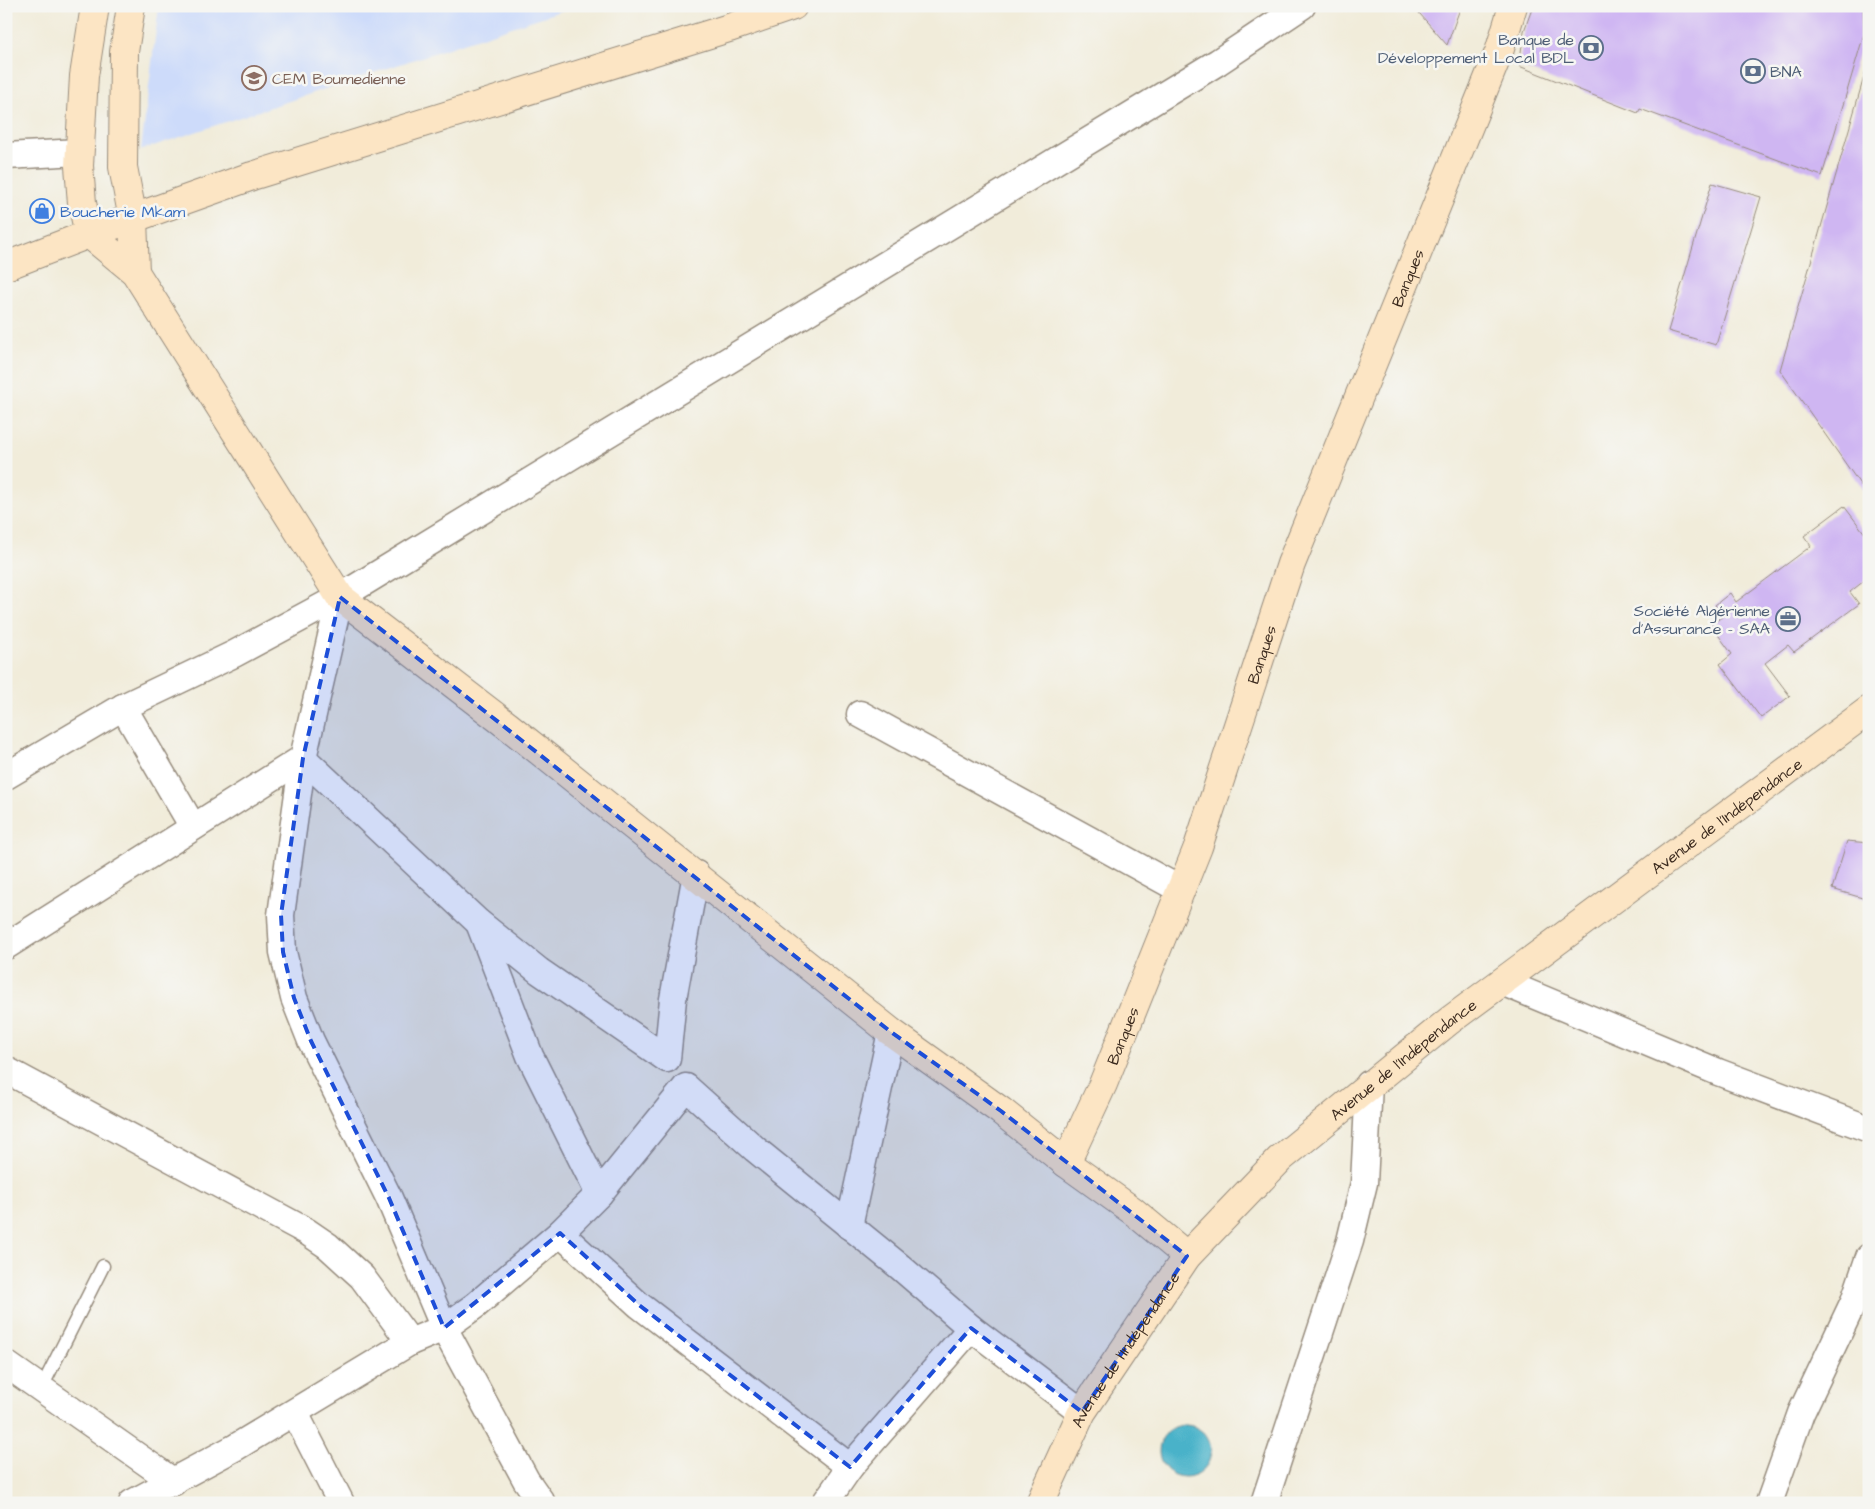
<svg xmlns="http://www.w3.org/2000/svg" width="1875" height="1509" font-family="'Architects Daughter',sans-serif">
  <rect width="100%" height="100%" fill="#f6f6f2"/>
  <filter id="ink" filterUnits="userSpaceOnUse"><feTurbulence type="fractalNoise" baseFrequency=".02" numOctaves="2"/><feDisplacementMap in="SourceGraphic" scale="10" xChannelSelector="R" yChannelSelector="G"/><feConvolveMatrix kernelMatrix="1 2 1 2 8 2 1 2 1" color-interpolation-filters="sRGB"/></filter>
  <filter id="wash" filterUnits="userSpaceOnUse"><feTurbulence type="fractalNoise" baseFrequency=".0096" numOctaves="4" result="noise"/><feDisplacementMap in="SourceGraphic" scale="20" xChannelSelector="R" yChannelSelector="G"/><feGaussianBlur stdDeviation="1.12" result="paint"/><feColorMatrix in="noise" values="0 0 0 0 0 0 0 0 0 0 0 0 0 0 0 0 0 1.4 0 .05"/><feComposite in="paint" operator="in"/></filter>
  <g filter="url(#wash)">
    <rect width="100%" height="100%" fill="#f1ecda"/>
    <polygon fill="#cddbfa" points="159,6 575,6 141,150"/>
    <circle fill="#4ab2c9" stroke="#426e74" cx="1185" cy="1451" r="26"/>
    <g id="blocks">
      <g fill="#cfb6f2">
        <polygon points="1413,6 1461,6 1447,45"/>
        <polygon points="1533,6 1863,6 1864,34 1822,176 1640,109 1638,113 1519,66 1524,31"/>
        <polygon points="1868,63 1869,63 1869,497 1780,370"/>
        <polygon points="1712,183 1761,197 1716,345 1668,331"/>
        <polygon points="1844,506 1869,539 1869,577 1850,592 1859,604 1794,652 1788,645 1765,663 1790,696 1761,718 1720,664 1732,654 1711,625 1723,616 1715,605 1730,593 1736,602 1811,546 1804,536"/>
        <polygon points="1847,841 1869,843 1869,900 1832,889"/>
      </g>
    </g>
  </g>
  <g filter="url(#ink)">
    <use href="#blocks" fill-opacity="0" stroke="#968b7c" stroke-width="1"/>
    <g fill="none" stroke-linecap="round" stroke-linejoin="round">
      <defs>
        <polyline id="lane" points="41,1389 103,1266"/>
        <g id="street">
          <polyline points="6,156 79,152"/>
          <polyline points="340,597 303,758 281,915 283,952 294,998 311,1041 389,1198 444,1328 526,1480 542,1503"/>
          <polyline points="123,707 193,827"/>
          <polyline points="860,714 1181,890"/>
          <polyline points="6,776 123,707 234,654 340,597 1218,62 1302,6"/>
          <polyline points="479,923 530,1056 599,1194"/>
          <polyline points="6,946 303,758 478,922 539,971 667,1059 673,999 696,874"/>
          <polyline points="1502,982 1718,1072 1869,1129"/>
          <polyline points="6,1070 306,1231 328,1246 362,1277 410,1342"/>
          <polyline points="849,1226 891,1032"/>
          <polyline points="560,1233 639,1305 850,1467"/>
          <polyline points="6,1364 174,1482"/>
          <polyline points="295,1413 341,1503"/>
          <polyline points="132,1503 236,1447 410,1342 444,1328 476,1305 560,1233 599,1194 686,1087 755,1149 899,1266 971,1328 1082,1412"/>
          <polyline points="825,1503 850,1467 971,1328"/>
          <polyline points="1264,1503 1350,1241 1364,1183 1369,1084"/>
          <polyline points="1769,1503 1801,1413 1854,1301 1869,1257"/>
        </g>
        <g id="secondary">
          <polyline points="95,6 84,76 79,166 82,203 89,234 135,272 340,597 508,726 891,1032 1001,1111 1066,1163"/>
          <polyline points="131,6 124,52 123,167 133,219 135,272"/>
          <polyline points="6,266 89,234 252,176 729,28 793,6"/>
          <path id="s1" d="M1187,1256L1133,1211L1066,1163L1103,1084L1198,847L1291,564L1499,52L1513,6"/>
          <path id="s2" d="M1040,1503L1082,1412L1187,1256L1280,1159L1449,1021L1869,710"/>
        </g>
      </defs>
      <use href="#lane" stroke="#968b7c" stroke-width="15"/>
      <use href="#street" stroke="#968b7c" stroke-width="29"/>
      <use href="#secondary" stroke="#968b7c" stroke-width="30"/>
      <use href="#lane" stroke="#fff" stroke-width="12"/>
      <use href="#street" stroke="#fff" stroke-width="26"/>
      <use href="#secondary" stroke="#fce5c4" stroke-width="28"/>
    </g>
  </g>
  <path fill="#1d4ed8" fill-opacity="0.2" stroke="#1d4ed8" stroke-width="4" stroke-dasharray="10 6" stroke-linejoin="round" d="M340,597L891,1032L1001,1111L1187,1256L1082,1412L971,1328L850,1467L639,1305L560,1233L444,1328L389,1198L311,1041L294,998L283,952L281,915L303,758Z"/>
  <defs>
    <symbol id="bank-ring" viewBox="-11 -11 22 22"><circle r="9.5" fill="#f6f6f2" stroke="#5c6f8a" stroke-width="1.5"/><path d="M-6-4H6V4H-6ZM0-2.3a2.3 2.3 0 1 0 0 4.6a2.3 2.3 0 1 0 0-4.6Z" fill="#5c6f8a"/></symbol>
    <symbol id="school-ring" viewBox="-11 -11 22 22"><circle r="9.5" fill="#f6f6f2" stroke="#8d6e63" stroke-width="1.5"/><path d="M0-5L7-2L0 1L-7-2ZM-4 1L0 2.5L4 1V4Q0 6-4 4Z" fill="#8d6e63"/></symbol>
    <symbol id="shop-ring" viewBox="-11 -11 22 22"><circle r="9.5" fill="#f6f6f2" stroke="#3f7fe0" stroke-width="1.5"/><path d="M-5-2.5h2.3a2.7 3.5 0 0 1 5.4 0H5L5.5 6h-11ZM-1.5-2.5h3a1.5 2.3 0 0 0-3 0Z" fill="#3f7fe0"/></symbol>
    <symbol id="office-ring" viewBox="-11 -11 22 22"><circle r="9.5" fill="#f6f6f2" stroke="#5c6f8a" stroke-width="1.5"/><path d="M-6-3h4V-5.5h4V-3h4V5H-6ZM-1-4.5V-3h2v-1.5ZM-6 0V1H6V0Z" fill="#5c6f8a"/></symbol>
  </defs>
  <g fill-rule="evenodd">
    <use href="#bank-ring" x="1577" y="34" width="28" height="28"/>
    <use href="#bank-ring" x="1739" y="57" width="28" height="28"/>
    <use href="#school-ring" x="240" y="64" width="28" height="28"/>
    <use href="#shop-ring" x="28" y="197" width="28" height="28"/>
    <use href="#office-ring" x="1774" y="605" width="28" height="28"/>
  </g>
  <g text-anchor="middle" stroke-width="5" stroke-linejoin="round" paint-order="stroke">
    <g font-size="16" fill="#4e5e75" stroke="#f6f6f2" text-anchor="end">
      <text x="1574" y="45">Banque de<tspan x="1574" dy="18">Développement Local BDL</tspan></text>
      <text x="1770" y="77" text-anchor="start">BNA</text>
      <text x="1770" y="616">Société Algérienne<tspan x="1770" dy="18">d'Assurance - SAA</tspan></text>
    </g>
    <g font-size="16" fill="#785e54" stroke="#f6f6f2" text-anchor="start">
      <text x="272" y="84">CEM Boumedienne</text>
    </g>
    <g font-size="16" fill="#366cbe" stroke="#f6f6f2" text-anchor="start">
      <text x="60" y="217">Boucherie Mkam</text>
    </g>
    <g font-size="16" fill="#3b2a1e" stroke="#f6f6f2">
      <text dy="6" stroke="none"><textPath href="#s1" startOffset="1102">Banques</textPath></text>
      <text dy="6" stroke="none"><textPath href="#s1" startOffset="698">Banques</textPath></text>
      <text dy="6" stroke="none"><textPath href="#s2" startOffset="986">Avenue de l'Indépendance</textPath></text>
      <text dy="6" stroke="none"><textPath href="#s1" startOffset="292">Banques</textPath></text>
      <text dy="6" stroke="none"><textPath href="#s2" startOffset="581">Avenue de l'Indépendance</textPath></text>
      <text dy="6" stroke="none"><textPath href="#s2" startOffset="176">Avenue de l'Indépendance</textPath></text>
    </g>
  </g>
  <rect width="1875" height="1509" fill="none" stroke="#f6f6f2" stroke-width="25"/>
</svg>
